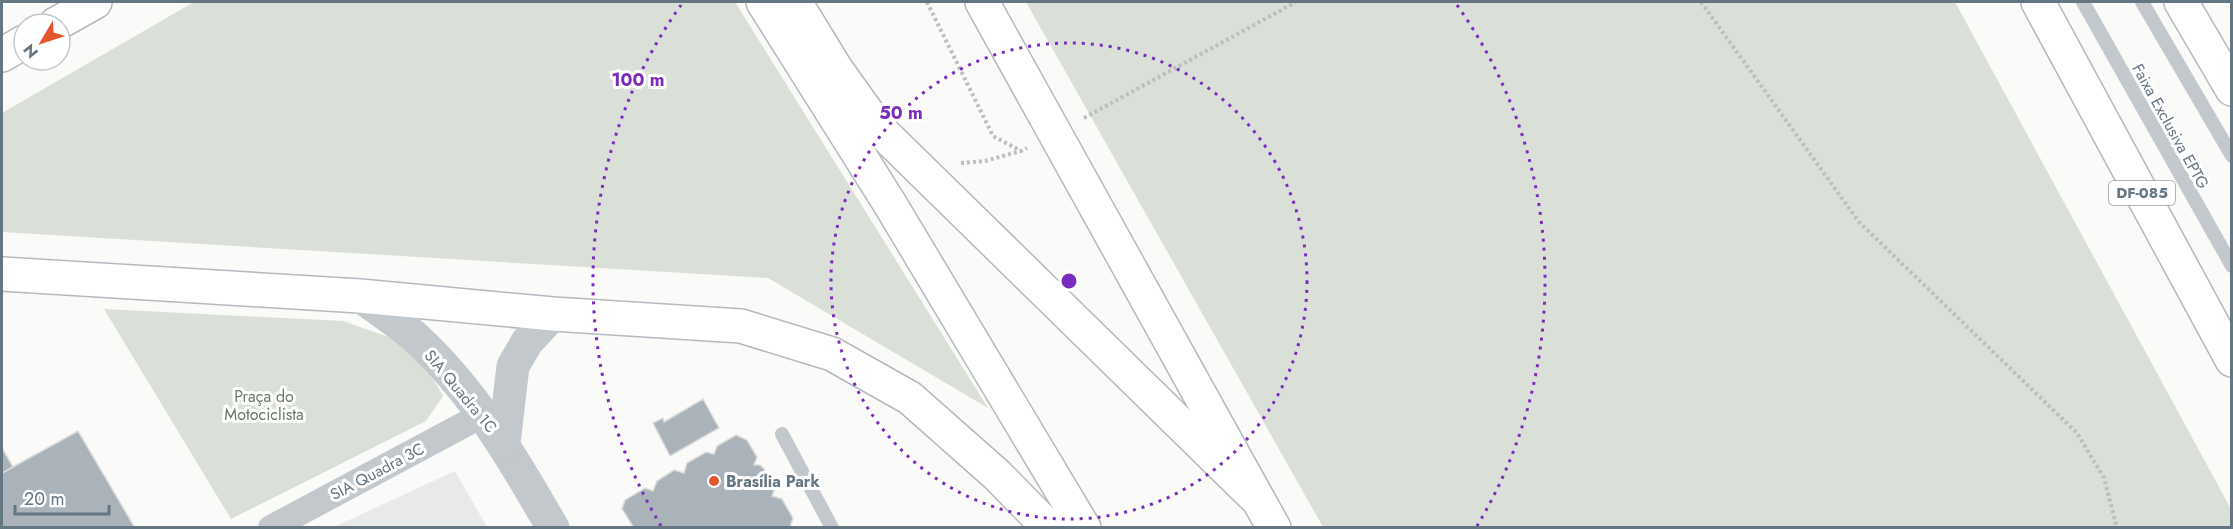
<svg xmlns="http://www.w3.org/2000/svg" width="2233" height="529" font-family="Jost,sans-serif">
  <rect width="100%" height="100%" fill="#fafaf8"/>
  <polygon fill="#e8e9e9" points="455,471 487,527 334,527"/>
  <g fill="#dadfd7">
    <polygon points="194,2 735,2 988,408 768,278 2,232 2,113"/>
    <polygon points="1026,2 1955,2 2231,509 2231,527 1323,527"/>
    <polygon points="104,309 343,321 414,346 443,396 426,421 231,519"/>
  </g>
  <g fill="#aab3b9" stroke="#dcdcda" stroke-width="1.5">
    <polygon points="703,399 719,428 670,456 653,423 663,418 664,422"/>
    <polygon points="78,431 135,528 2,528 2,473"/>
    <polygon points="736,435 747,440 757,457 754,465 760,465 764,469 775,488 772,496 782,499 793,518 790,527 797,528 634,528 622,509 625,500 645,488 653,491 657,481 674,470 684,473 687,463 706,452 714,454 717,446"/>
    <polygon points="2,448 13,467 2,473"/>
  </g>
  <g fill="none" stroke-linecap="round" stroke-linejoin="round">
    <defs>
      <g id="secondary">
        <polyline points="982,2 1274,528"/>
        <polyline points="2,274 360,296 553,314 741,326 832,354 910,398 997,475 1049,528"/>
      </g>
      <polyline id="primary" points="2181,2 2232,89"/>
      <g id="trunk">
        <polyline points="763,2 890,204 1084,528"/>
        <polyline points="795,2 836,69 879,129 1257,499"/>
        <polyline points="2038,2 2232,360"/>
        <polyline points="56,24 95,2"/>
        <polyline points="2,55 24,42"/>
      </g>
    </defs>
    <use href="#secondary" stroke="#b3babf" stroke-width="36"/>
    <use href="#primary" stroke="#b5babe" stroke-width="36"/>
    <use href="#trunk" stroke="#b4b9bd" stroke-width="36"/>
    <g stroke="#bbbfc2" stroke-width="4" stroke-dasharray="3 3" stroke-linecap="butt">
      <polyline points="927,2 993,136 1021,151 1027,148"/>
      <polyline points="1701,2 1859,222 2077,433 2104,478 2117,528"/>
      <polyline points="1084,118 1296,2"/>
      <polyline points="961,163 985,161 1021,151"/>
    </g>
    <g stroke="#c3c8cc" stroke-width="14">
      <polyline points="2083,2 2232,266"/>
      <polyline points="2142,2 2232,156"/>
      <polyline points="782,434 832,528"/>
    </g>
    <polyline stroke="#c3c8cc" stroke-width="26" points="271,528 482,415"/>
    <g stroke="#c3c8cc" stroke-width="33">
      <path d="M360,296C379,310 399,323 416,338C474,391 514,460 553,528"/>
      <polyline points="504,443 513,366 527,342 553,314"/>
    </g>
    <use href="#secondary" stroke="#fff" stroke-width="33"/>
    <use href="#primary" stroke="#fff" stroke-width="33"/>
    <use href="#trunk" stroke="#fff" stroke-width="33"/>
  </g>
  <g fill="none" stroke="#7b2cbf" stroke-width="3" stroke-dasharray="3 6">
    <circle cx="1069" cy="281" r="238"/>
    <path d="M661 526A476 476 0 0 1 681 5M1457 5A476 476 0 0 1 1477 526"/>
  </g>
  <circle fill="#e4572e" stroke="#fff" stroke-width="2" cx="714" cy="481" r="6"/>
  <g text-anchor="middle" stroke-width="6" stroke-linejoin="round" paint-order="stroke">
    <rect fill="#fff" stroke="#939fa8" stroke-width="1.5" x="2109" y="181" width="66" height="24" rx="4.5"/>
    <g font-size="15" font-weight="bold" fill="#657683">
      <text x="2142" y="198">DF-085</text>
    </g>
    <g font-size="16" fill="#657683" stroke="#fff">
      <text transform="translate(2171 126) rotate(61)" y="6">Faixa Exclusiva EPTG</text>
      <text transform="translate(461 391) rotate(50)" y="6">SIA Quadra 1C</text>
      <text transform="translate(377 471) rotate(-28)" y="6">SIA Quadra 3C</text>
    </g>
    <g font-size="16" fill="#687a64" stroke="#fff">
      <text x="264" y="402">Praça do<tspan x="264" dy="18">Motociclista</tspan></text>
    </g>
    <g font-size="16" font-weight="bold" fill="#657683" stroke="#fff" text-anchor="start">
      <text x="726" y="487">Brasília Park</text>
    </g>
  </g>
  <circle cx="1069" cy="281" r="9" fill="#7b2cbf" stroke="#fff" stroke-width="3"/>
  <g font-size="18" text-anchor="middle" font-weight="bold" fill="#7b2cbf" stroke="#fff" stroke-width="6" stroke-linejoin="round" paint-order="stroke">
    <text x="638" y="86">100 m</text>
    <text x="901" y="119">50 m</text>
  </g>
  <rect width="2233" height="529" fill="none" stroke="#657683" stroke-width="6"/>
  <g transform="translate(42 42) rotate(231)"><circle r="28" fill="#ffffff" stroke="#c1c8cd" stroke-width="1.5"/>
  <path d="M0-4.5L10 22L0 15L-10 22Z" fill="#e4572e"/>
  <text y="-9" font-size="16" font-weight="bold" text-anchor="middle" fill="#657683">N</text>
  </g>
  <path d="M15 505v9h94v-9" fill="none" stroke="#657683" stroke-width="3"/>
  <text x="24" y="505" font-size="18" fill="#657683" stroke="#ffffff" stroke-width="4.5" paint-order="stroke">20 m</text>
</svg>
